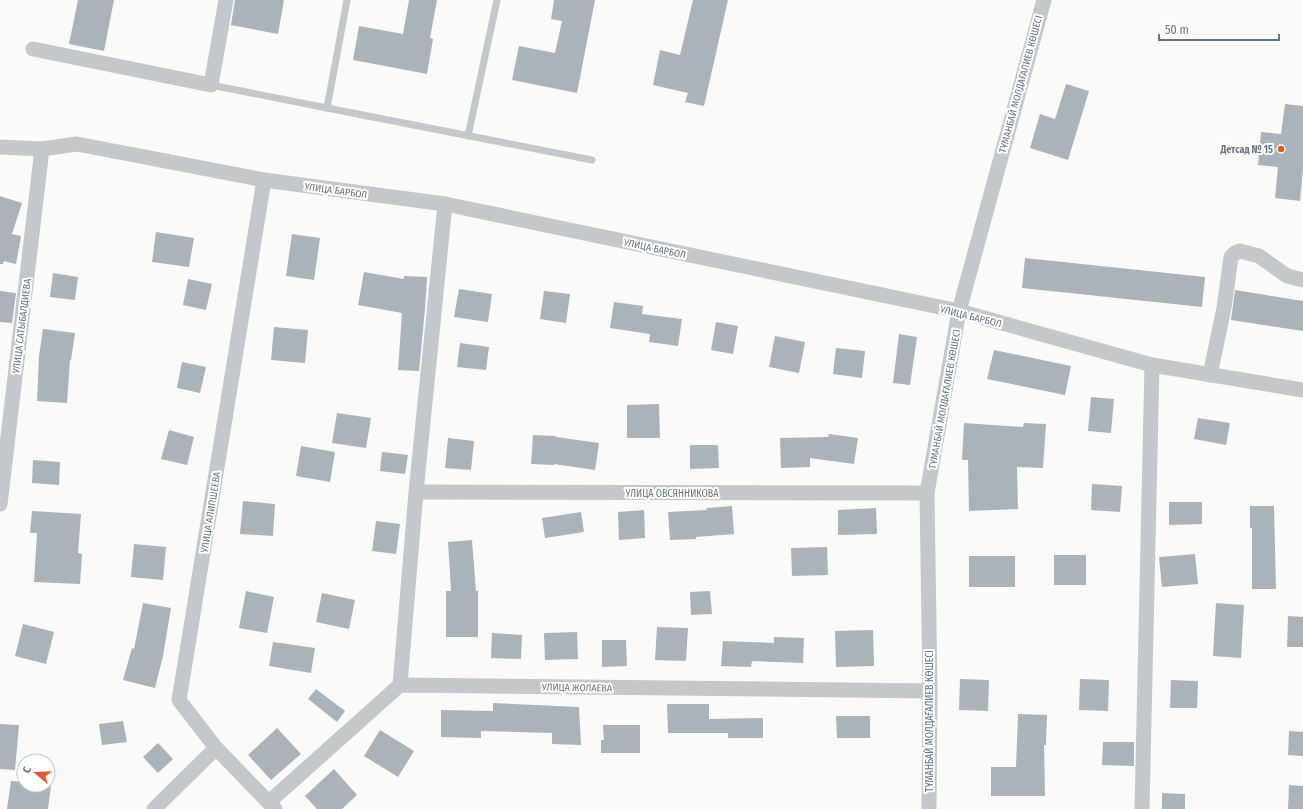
<svg xmlns="http://www.w3.org/2000/svg" width="1303" height="809" font-family="'Fira Sans Condensed',sans-serif">
  <rect width="100%" height="100%" fill="#fafaf8"/>
  <g fill="#aab3b9">
    <polygon points="78,0 114,0 104,51 69,44"/>
    <polygon points="235,0 284,0 278,34 231,25"/>
    <polygon points="409,0 437,0 430,38 433,39 427,74 353,60 359,26 403,34"/>
    <polygon points="554,0 595,0 577,93 512,80 519,46 555,53 562,21 551,19"/>
    <polygon points="693,0 728,0 704,106 685,102 688,93 653,85 660,50 680,55"/>
    <polygon points="1066,84 1089,91 1068,160 1030,148 1040,114 1055,119"/>
    <polygon points="1285,104 1303,106 1303,168 1300,201 1275,198 1278,167 1258,165 1261,132 1281,134"/>
    <polygon points="0,196 22,203 12,234 21,236 16,264 4,261 3,264 0,264"/>
    <polygon points="156,232 194,238 189,267 152,262"/>
    <polygon points="292,234 320,238 314,280 286,276"/>
    <polygon points="1025,258 1205,277 1202,307 1022,288"/>
    <polygon points="364,272 404,279 404,276 427,277 425,309 419,371 398,370 402,313 358,305"/>
    <polygon points="53,273 78,277 75,300 50,297"/>
    <polygon points="188,279 212,284 206,310 183,305"/>
    <polygon points="459,289 492,294 488,322 454,317"/>
    <polygon points="1235,290 1303,301 1303,331 1231,320"/>
    <polygon points="0,291 16,293 12,323 0,322"/>
    <polygon points="544,291 570,294 566,323 540,319"/>
    <polygon points="614,302 643,306 642,314 682,319 678,346 649,342 650,334 610,328"/>
    <polygon points="716,322 738,326 733,354 711,350"/>
    <polygon points="274,327 308,330 305,363 271,360"/>
    <polygon points="43,329 75,333 71,360 70,360 67,403 37,401 39,356"/>
    <polygon points="899,334 917,337 910,385 893,383"/>
    <polygon points="775,336 805,342 799,373 769,367"/>
    <polygon points="460,343 489,347 486,370 457,367"/>
    <polygon points="836,348 865,351 862,378 833,374"/>
    <polygon points="994,350 1071,366 1065,395 987,379"/>
    <polygon points="182,362 206,367 200,393 177,388"/>
    <polygon points="1091,397 1114,399 1111,433 1088,431"/>
    <polygon points="659,404 660,438 627,438 627,405"/>
    <polygon points="337,413 371,418 366,448 332,443"/>
    <polygon points="1198,418 1230,423 1226,445 1194,439"/>
    <polygon points="964,423 1023,427 1024,423 1046,424 1043,468 1017,467 1018,509 969,511 968,460 962,460"/>
    <polygon points="169,430 194,437 187,465 161,459"/>
    <polygon points="829,434 858,438 854,464 810,458 810,467 781,468 780,438 828,437"/>
    <polygon points="533,435 556,436 556,437 599,443 595,470 554,464 554,465 531,464"/>
    <polygon points="448,438 474,441 471,470 445,468"/>
    <polygon points="690,445 718,445 719,468 690,469"/>
    <polygon points="301,446 335,452 330,482 296,476"/>
    <polygon points="382,452 408,455 405,474 380,471"/>
    <polygon points="33,460 60,462 59,485 32,483"/>
    <polygon points="1092,484 1122,486 1120,512 1091,510"/>
    <polygon points="243,501 275,504 273,536 240,534"/>
    <polygon points="1169,502 1202,502 1202,524 1169,525"/>
    <polygon points="732,506 734,534 696,537 696,539 670,540 668,512 707,510 706,508"/>
    <polygon points="1250,506 1274,506 1276,589 1252,589 1252,528 1250,528"/>
    <polygon points="876,508 877,534 838,535 838,510"/>
    <polygon points="644,510 645,538 619,540 618,512"/>
    <polygon points="32,511 81,514 78,553 82,554 80,584 34,582 37,533 30,533"/>
    <polygon points="581,512 584,532 545,538 542,518"/>
    <polygon points="376,521 400,524 396,554 372,551"/>
    <polygon points="472,540 476,591 478,591 478,637 446,637 446,591 451,591 448,542"/>
    <polygon points="134,544 166,547 163,580 131,577"/>
    <polygon points="827,547 828,575 792,576 791,548"/>
    <polygon points="1195,554 1198,584 1162,587 1159,557"/>
    <rect x="1054" y="555" width="32" height="30"/>
    <rect x="969" y="556" width="46" height="31"/>
    <polygon points="246,591 274,597 267,633 239,628"/>
    <polygon points="710,591 712,614 691,615 690,592"/>
    <polygon points="322,593 355,600 349,629 316,622"/>
    <polygon points="143,603 171,608 163,656 155,688 123,680 132,648 134,649"/>
    <polygon points="1216,603 1244,605 1241,658 1213,656"/>
    <polygon points="1288,616 1303,617 1303,647 1287,647"/>
    <polygon points="23,624 54,632 46,664 15,656"/>
    <polygon points="657,627 688,628 686,661 655,660"/>
    <polygon points="873,630 874,666 836,667 835,631"/>
    <polygon points="577,632 578,659 545,660 544,633"/>
    <polygon points="492,633 522,635 521,659 491,658"/>
    <polygon points="774,637 804,638 803,663 752,661 751,667 721,666 723,641 774,643"/>
    <polygon points="602,640 626,640 627,666 602,667"/>
    <polygon points="273,642 315,648 311,673 269,666"/>
    <polygon points="960,679 989,680 988,711 959,710"/>
    <polygon points="1080,679 1109,680 1108,711 1079,710"/>
    <polygon points="1171,680 1198,681 1197,708 1170,708"/>
    <polygon points="316,689 345,711 337,722 308,699"/>
    <polygon points="493,703 579,707 581,745 552,744 552,733 481,731 481,738 441,737 441,710 493,711"/>
    <polygon points="667,704 709,704 709,719 763,718 763,738 728,738 728,733 668,733"/>
    <polygon points="1018,714 1047,715 1046,745 1044,745 1045,796 991,796 991,767 1016,767"/>
    <polygon points="836,716 870,716 870,738 837,738"/>
    <polygon points="123,721 127,742 102,745 99,724"/>
    <polygon points="0,724 19,725 15,770 0,769"/>
    <polygon points="603,725 640,725 640,753 601,753 601,740 604,740"/>
    <polygon points="277,728 301,754 271,780 248,755"/>
    <polygon points="380,730 414,751 398,777 364,756"/>
    <polygon points="1289,731 1303,732 1303,756 1288,755"/>
    <polygon points="1103,742 1134,742 1134,766 1102,765"/>
    <polygon points="158,743 173,759 158,773 143,757"/>
    <polygon points="334,769 357,795 342,809 317,809 305,796"/>
    <polygon points="11,781 24,782 24,785 51,786 48,809 7,809"/>
    <polygon points="1289,785 1303,786 1303,809 1288,809"/>
    <polygon points="1162,793 1185,794 1185,809 1162,809"/>
  </g>
  <g fill="none" stroke-linecap="round" stroke-linejoin="round">
    <g stroke="#c3c8cc" stroke-width="7">
      <polyline points="211,85 327,108 347,0"/>
      <polyline points="327,108 592,160"/>
      <polyline points="468,136 497,0"/>
    </g>
    <g stroke="#c3c8cc" stroke-width="15">
      <polyline points="33,49 211,85 226,0"/>
      <polyline points="0,147 42,149 77,144 264,180 445,204 959,311 1152,365 1303,390"/>
      <polyline points="264,180 179,700 216,748 275,809"/>
      <polyline points="1210,375 1224,308 1231,257 1235,253 1240,251 1259,256 1287,276 1303,280"/>
      <polyline points="416,492 927,493"/>
      <polyline points="0,504 42,149"/>
      <polyline points="400,685 416,492 445,204"/>
      <polyline points="269,802 400,685 930,691"/>
      <polyline points="154,809 216,748"/>
      <polyline points="929,809 930,691 927,493 959,311 1044,0"/>
      <polyline points="1142,809 1152,365"/>
    </g>
  </g>
  <circle fill="#e4572e" stroke="#fff" stroke-width="1.5" cx="1281" cy="149" r="4"/>
  <g text-anchor="middle" stroke-width="4" stroke-linejoin="round" paint-order="stroke">
    <g font-size="10" fill="#657683" stroke="#fff">
      <text transform="translate(1020 84) rotate(-75)" y="4">ТҰМАНБАЙ МОЛДАҒАЛИЕВ КӨШЕСІ</text>
      <text transform="translate(336 190) rotate(8)" y="4">УЛИЦА БАРБОЛ</text>
      <text transform="translate(655 248) rotate(12)" y="4">УЛИЦА БАРБОЛ</text>
      <text transform="translate(971 316) rotate(14)" y="4">УЛИЦА БАРБОЛ</text>
      <text transform="translate(21 326) rotate(-83)" y="4">УЛИЦА САТЫБАЛДИЕВА</text>
      <text transform="translate(944 399) rotate(-80)" y="4">ТҰМАНБАЙ МОЛДАҒАЛИЕВ КӨШЕСІ</text>
      <text x="672" y="497">УЛИЦА ОВСЯННИКОВА</text>
      <text transform="translate(210 512) rotate(-81)" y="4">УЛИЦА АЛИПШЕЕВА</text>
      <text transform="translate(577 687) rotate(1)" y="4">УЛИЦА ЖОЛАЕВА</text>
      <text transform="translate(929 721) rotate(-90)" y="4">ТҰМАНБАЙ МОЛДАҒАЛИЕВ КӨШЕСІ</text>
    </g>
    <g font-size="10" font-weight="bold" fill="#657683" stroke="#fff" text-anchor="end">
      <text x="1273" y="153">Детсад № 15</text>
    </g>
  </g>
  <g transform="translate(36 773) rotate(289)"><circle r="19" fill="#ffffff" stroke="#c1c8cd"/>
  <path d="M0-3L7 15L0 10L-7 15Z" fill="#e4572e"/>
  <text y="-6" font-size="11" font-weight="bold" text-anchor="middle" fill="#657683">С</text>
  </g>
  <path d="M1159 34v6h120v-6" fill="none" stroke="#657683" stroke-width="2"/>
  <text x="1165" y="34" font-size="12" fill="#657683" stroke="#ffffff" stroke-width="3" paint-order="stroke">50 m</text>
</svg>
